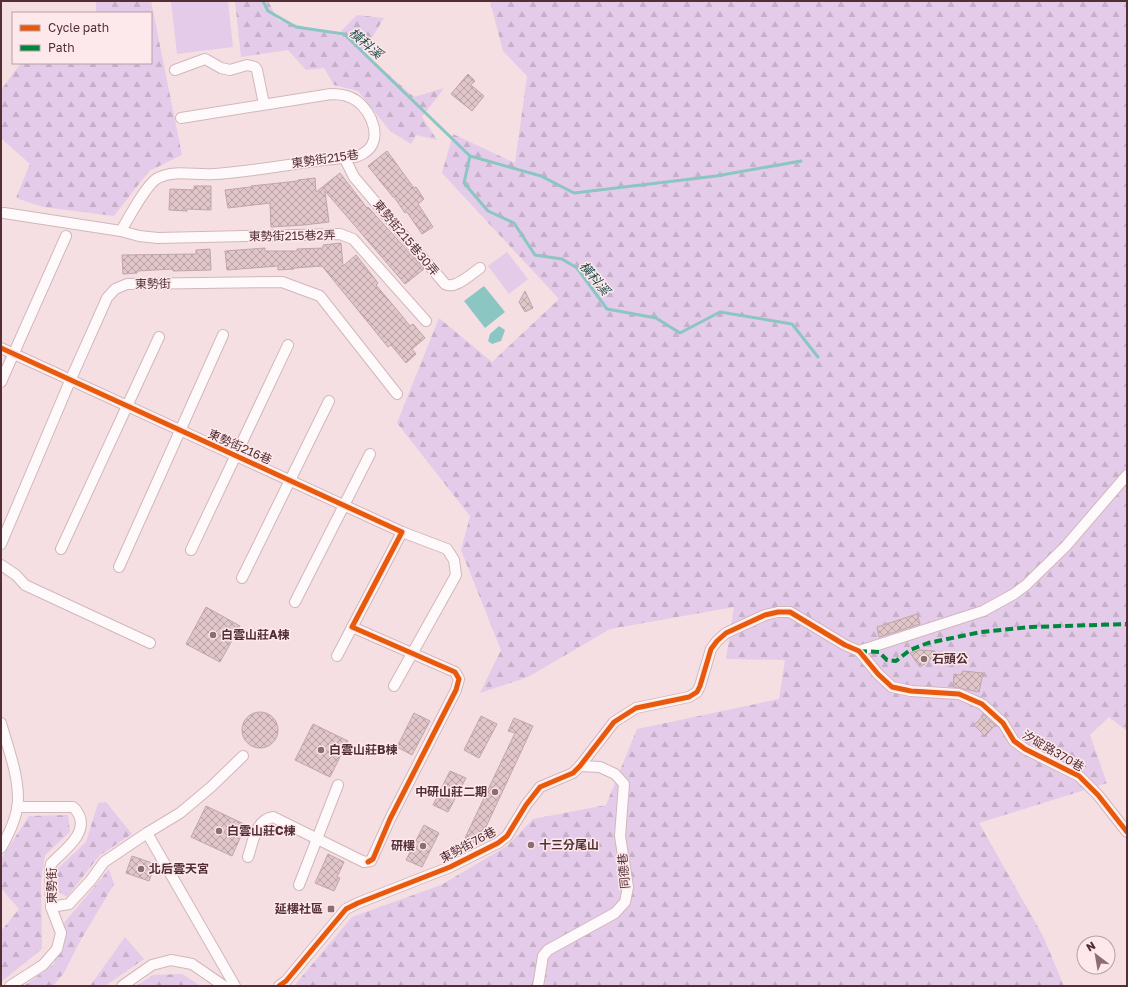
<svg xmlns="http://www.w3.org/2000/svg" width="1128" height="987" font-family="'Golos Text','Noto Sans TC',sans-serif">
  <defs>
    <pattern id="forest-firs" width="22" height="20" patternUnits="userSpaceOnUse"><rect width="22" height="20" fill="#e4cbea"/><path d="M5 1l3.5 6h-7zM16 11l3.5 6h-7z" fill="#c6afc9"/></pattern>
    <pattern id="building-cross-hatch" width="8" height="8" patternUnits="userSpaceOnUse"><rect width="8" height="8" fill="#e0c5c9"/><path d="M0 0l8 8M0 8l8-8" fill="none" stroke="#b8a0a4"/></pattern>
  </defs>
  <rect width="100%" height="100%" fill="#f5dfe2"/>
  <g fill="url(#forest-firs)">
    <polygon points="96,1 151,1 182,155 149,171 114,216 43,207 16,198 30,164 1,138 1,90 21,63 151,63 151,13 96,13"/>
    <polygon points="235,1 268,1 278,20 337,35 357,15 384,18 363,52 414,97 444,88 422,117 437,140 416,135 411,144 390,131 358,91 334,85 324,68 306,70 288,50 241,57"/>
    <polygon points="490,1 1127,1 1127,731 1109,717 1090,735 1107,783 979,823 1043,936 1064,986 294,986 352,917 441,885 507,846 533,819 606,805 637,729 779,699 785,660 726,659 734,607 610,629 528,677 480,693 501,650 461,550 470,516 397,423 439,318 492,362 559,299 442,173 453,134 515,163 527,76 503,51"/>
    <polygon points="106,802 132,834 99,856 67,897 59,892 56,870 86,842 98,803"/>
    <polygon points="68,815 70,832 45,855 41,881 42,949 1,982 1,931 19,909 1,888 1,859 29,816"/>
    <polygon points="109,869 114,884 79,943 64,973 53,986 24,986 54,964 64,923"/>
    <polygon points="125,937 144,959 105,986 90,986"/>
    <polygon points="182,974 201,986 136,986 153,975"/>
  </g>
  <g fill="#e4cbea">
    <polygon points="171,1 228,1 233,47 177,54"/>
    <polygon points="507,252 528,279 509,294 488,266"/>
  </g>
  <g fill="#8bc6c2">
    <polygon points="484,286 505,312 485,328 464,301"/>
    <polygon points="499,326 505,330 501,341 492,344 488,341 490,334"/>
  </g>
  <g fill="none" stroke-linecap="round" stroke-linejoin="round">
    <g stroke="#8bc6c2" stroke-width="3">
      <polyline points="263,1 268,11 296,27 344,34 470,156 464,183 488,211 514,223 535,255 562,259 577,268 607,309 656,318 680,333 720,312 792,324 818,357"/>
      <polyline points="470,156 541,176 574,193 716,176 801,161"/>
    </g>
  </g>
  <g fill="url(#building-cross-hatch)" stroke="#bfa6aa">
    <polygon points="468,74 475,81 471,85 484,96 472,111 451,94"/>
    <polygon points="387,151 414,188 416,187 424,199 418,204 433,227 422,234 407,212 405,213 394,197 393,197 368,166"/>
    <polygon points="340,173 367,208 368,207 424,269 405,284 325,191 329,222 304,225 271,227 270,203 228,208 225,190 251,187 251,186 298,181 298,180 315,178 316,192"/>
    <polygon points="194,186 211,186 211,210 187,209 187,211 169,210 170,189 194,190"/>
    <polygon points="341,243 343,266 356,255 378,283 376,285 398,311 410,326 413,324 425,338 412,349 416,354 406,363 391,345 388,347 322,266 294,268 294,269 278,270 278,266 227,270 225,251 265,248 265,251 297,251 297,249 323,248 323,245"/>
    <polygon points="210,249 211,270 173,271 173,269 137,271 137,273 123,274 122,255 196,254 196,250"/>
    <polygon points="525,291 533,308 525,312 519,302"/>
    <polygon points="206,607 240,626 220,662 186,644"/>
    <polygon points="917,614 920,624 879,637 877,627"/>
    <polygon points="920,650 935,651 934,657 920,667 910,653"/>
    <polygon points="963,671 983,673 979,692 953,687 954,674 961,675"/>
    <circle cx="260" cy="730" r="18"/>
    <polygon points="414,713 430,721 412,755 397,747"/>
    <polygon points="984,715 995,725 985,736 974,725"/>
    <polygon points="481,716 497,724 479,758 464,750"/>
    <polygon points="514,718 533,726 478,844 465,838 515,733 508,731"/>
    <polygon points="313,724 348,741 330,777 295,760"/>
    <polygon points="450,771 466,778 448,812 433,805"/>
    <polygon points="206,806 246,825 232,856 191,837"/>
    <polygon points="424,825 439,833 422,867 406,860"/>
    <polygon points="328,854 344,862 337,877 340,878 334,891 315,883"/>
    <polygon points="132,856 155,864 149,881 126,873"/>
  </g>
  <g fill="none" stroke-linecap="round" stroke-linejoin="round">
    <defs>
      <g id="minor">
        <polyline points="175,70 205,59 207,60 221,68 230,70 247,65 255,67 257,70 264,104"/>
        <path d="M344,157L354,177L445,284C455,290 471,274 480,268"/>
        <polyline points="4,213 121,231 139,236 158,238 340,234 353,239 426,321"/>
        <path d="M121,231C128,219 147,183 158,178C175,169 197,176 215,174C262,171 308,160 355,157C358,156 361,155 364,153C384,141 372,112 357,101C349,95 340,94 331,94L181,118"/>
        <polyline points="1,348 402,532 447,549 454,560 456,575 394,686"/>
        <polyline points="1,382 66,236"/>
        <polyline points="1,544 70,381 107,298 115,289 127,284 282,282 320,296 397,394"/>
        <polyline points="61,549 159,337"/>
        <polyline points="191,550 288,345"/>
        <polyline points="1,565 16,575 25,585 150,643"/>
        <polyline points="119,567 223,335"/>
        <polyline points="242,578 329,401"/>
        <polyline points="295,602 370,454"/>
        <polyline points="859,651 983,611 1014,594 1026,585 1066,546 1127,475"/>
        <polyline points="337,656 402,532"/>
        <path d="M1,723C8,748 18,773 18,799C18,816 9,834 1,848"/>
        <polyline points="147,833 235,986"/>
        <path d="M248,857C253,843 255,820 273,817L364,862L371,861L390,819L456,690L459,679L455,672L352,627"/>
        <polyline points="299,885 338,785"/>
        <polyline points="51,907 69,904 91,880 104,862 147,833 180,813 211,787 243,756"/>
        <path d="M10,986L43,965L57,949L61,933L51,907L50,869L51,864C63,851 88,834 79,815C77,811 76,809 73,807H17"/>
        <polyline points="122,986 152,965 171,960 192,964 224,986"/>
        <polyline points="279,986 286,981 346,909 358,903 450,867 498,843 507,836 526,805 540,787 573,773 580,766 614,722 636,708 689,697 697,692 700,686 711,649 717,641 726,633 765,615 778,612 790,612 845,645 859,651 878,674 892,687 911,691 959,694 982,704 1003,723 1014,741 1025,749 1079,776 1098,795 1127,832"/>
        <polyline points="538,986 543,956 548,950 615,913 625,902 628,887 620,836 624,784 615,774 600,767 580,766"/>
      </g>
    </defs>
    <use href="#minor" stroke="#d1b7bb" stroke-width="12"/>
    <use href="#minor" stroke="#fefafb" stroke-width="10"/>
    <polyline stroke="#00873e" stroke-width="4" stroke-dasharray="8 4" stroke-linecap="butt" points="859,651 879,652 887,660 896,661 910,650 928,643 981,632 1031,627 1127,624"/>
    <defs>
      <g id="cycleway">
        <polyline points="1,348 402,532 352,627 455,672 459,679 456,690 390,819 373,859 368,862"/>
        <polyline points="279,986 286,981 346,909 358,903 450,867 498,843 507,836 526,805 540,787 573,773 580,766 614,722 636,708 689,697 697,692 700,686 711,649 717,641 726,633 765,615 778,612 790,612 845,645 859,651 878,674 892,687 911,691 959,694 982,704 1003,723 1014,741 1025,749 1079,776 1098,795 1127,832"/>
      </g>
    </defs>
    <use href="#cycleway" stroke="#fde9ec" stroke-width="8"/>
    <use href="#cycleway" stroke="#e8590c" stroke-width="5"/>
  </g>
  <g fill="#8c6d72" stroke="#fde9ec" stroke-width="1.5">
    <circle cx="213" cy="635" r="4"/>
    <circle cx="924" cy="659" r="4"/>
    <circle cx="321" cy="750" r="4"/>
    <circle cx="495" cy="792" r="4"/>
    <circle cx="219" cy="831" r="4"/>
    <circle cx="531" cy="845" r="4"/>
    <circle cx="423" cy="846" r="4"/>
    <circle cx="141" cy="869" r="4"/>
    <rect x="327" y="905" width="8" height="8" rx="2"/>
  </g>
  <g text-anchor="middle" stroke-width="3" stroke-linejoin="round" paint-order="stroke">
    <g font-size="12" fill="#532f35" stroke="#fde9ec">
      <text transform="translate(325 159) rotate(-8)" y="4">東勢街215巷</text>
      <text transform="translate(292 236) rotate(-1)" y="4">東勢街215巷2弄</text>
      <text transform="translate(406 238) rotate(50)" y="4">東勢街215巷30弄</text>
      <text transform="translate(153 284) rotate(-1)" y="4">東勢街</text>
      <text transform="translate(240 447) rotate(24)" y="4">東勢街216巷</text>
      <text transform="translate(1053 751) rotate(30)" y="4">汐碇路370巷</text>
      <text transform="translate(468 845) rotate(-28)" y="4">東勢街76巷</text>
      <text transform="translate(624 871) rotate(-95)" y="4">同德巷</text>
      <text transform="translate(52 886) rotate(-90)" y="4">東勢街</text>
    </g>
    <g font-size="12" font-weight="bold" fill="#532f35" stroke="#fde9ec" text-anchor="start">
      <text x="221" y="639">白雲山莊A棟</text>
      <text x="932" y="663">石頭公</text>
      <text x="329" y="754">白雲山莊B棟</text>
      <text x="487" y="796" text-anchor="end">中研山莊二期</text>
      <text x="227" y="835">白雲山莊C棟</text>
      <text x="539" y="849">十三分尾山</text>
      <text x="415" y="850" text-anchor="end">研樓</text>
      <text x="149" y="873">北后雲天宮</text>
      <text x="323" y="913" text-anchor="end">延樓社區</text>
    </g>
    <g font-size="13" font-style="italic" fill="#1f4a46" stroke="#fde9ec">
      <text transform="translate(366 43) rotate(41)" y="5">橫科溪</text>
      <text transform="translate(595 278) rotate(50)" y="5">橫科溪</text>
    </g>
  </g>
  <rect width="1128" height="987" fill="none" stroke="#532f35" stroke-width="4"/>
  <rect x="12" y="12" width="140" height="52" fill="#fde9ec" stroke="#b99fa3"/>
  <rect x="20" y="25" width="20" height="6" fill="#e8590c" stroke="#b99fa3"/>
  <text x="48" y="32" font-size="12" fill="#532f35">Cycle path</text>
  <rect x="20" y="45" width="20" height="6" fill="#00873e" stroke="#b99fa3"/>
  <text x="48" y="52" font-size="12" fill="#532f35">Path</text>
  <g transform="translate(1096 955) rotate(329)"><circle r="19" fill="#fde9ec" stroke="#b99fa3"/>
  <path d="M0-3L7 15L0 10L-7 15Z" fill="#8c6d72"/>
  <text y="-6" font-size="11" font-weight="bold" text-anchor="middle" fill="#532f35">N</text>
  </g>
</svg>
